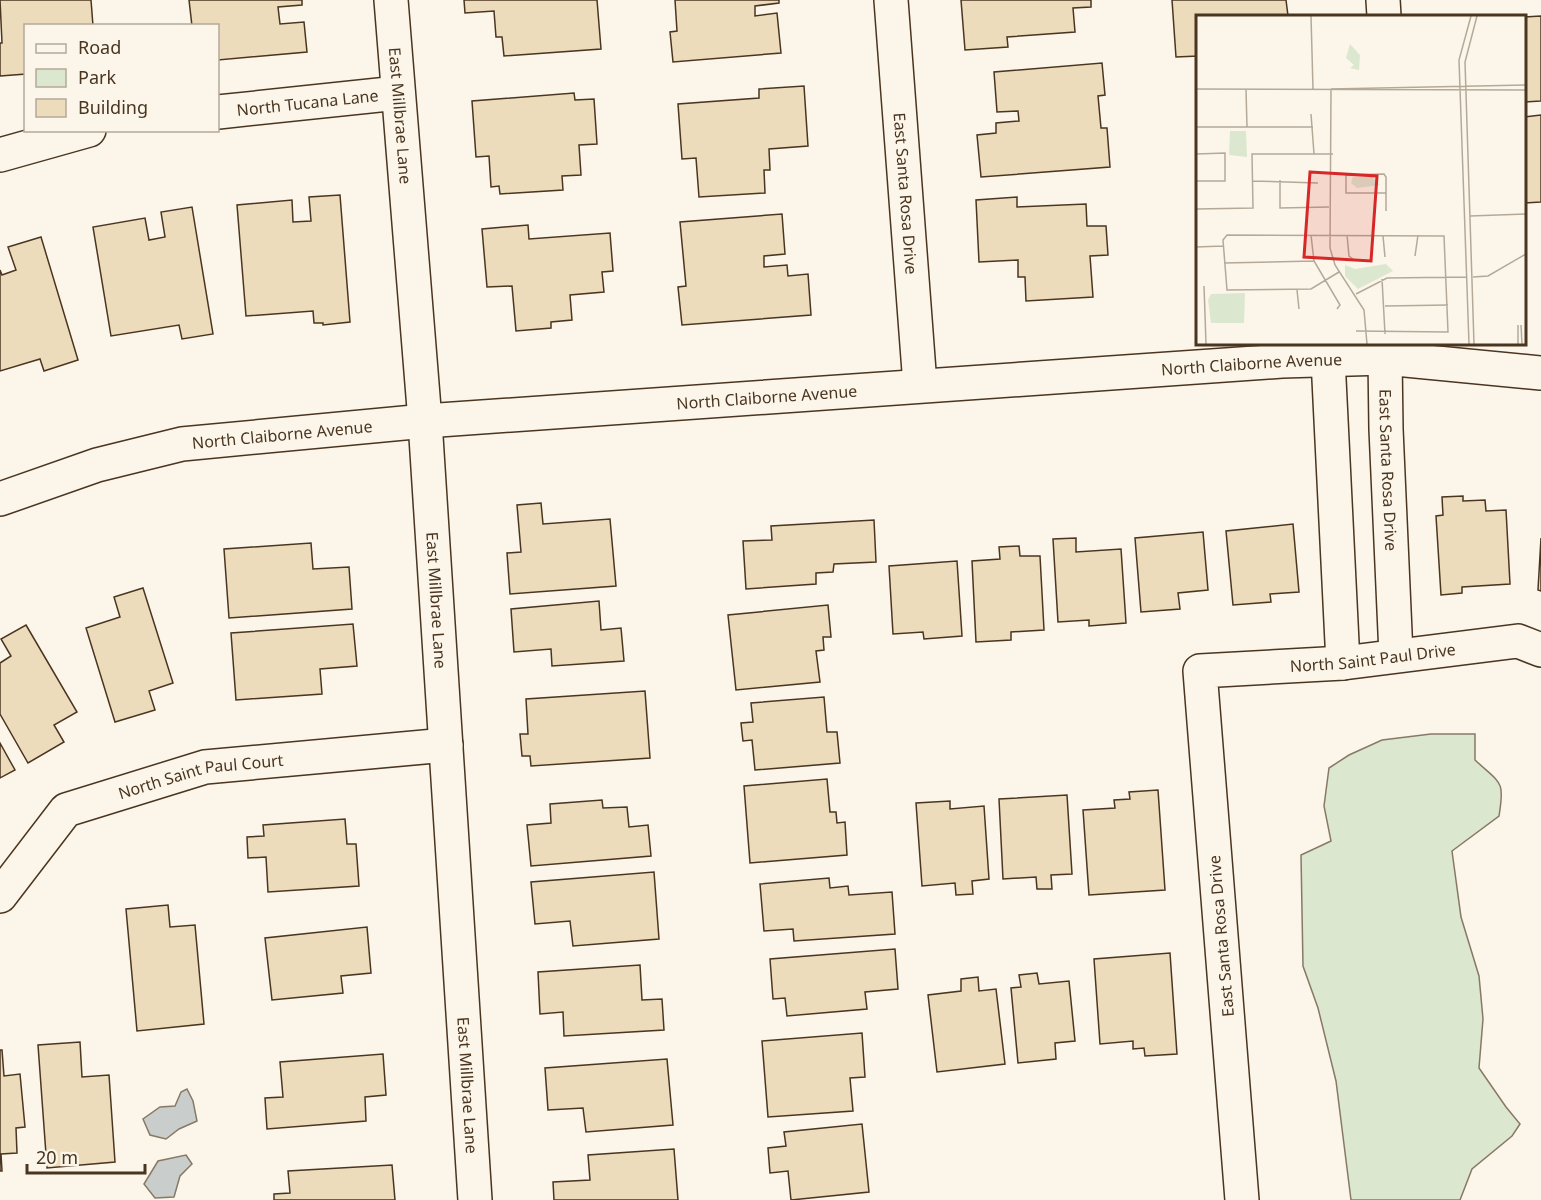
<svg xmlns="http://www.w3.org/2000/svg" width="1541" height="1200" font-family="'Noto Sans',sans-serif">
  <rect width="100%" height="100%" fill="#fbf6e9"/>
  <path fill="#dce7d0" stroke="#887966" stroke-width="1.5" d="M1431,734H1475V760C1501,784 1505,780 1499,816L1452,851L1461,917L1479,976L1483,1019L1479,1068L1506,1107L1520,1124L1512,1136L1472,1169L1460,1200H1351L1336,1081L1318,1008L1303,966L1301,855L1331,841L1324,806L1329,768L1349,755L1382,740Z"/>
  <g fill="#c9cecd" stroke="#887966" stroke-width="1.5">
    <polygon points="187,1089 193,1101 197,1121 179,1129 166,1139 150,1135 143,1119 160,1107 175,1106 181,1092"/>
    <polygon points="186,1155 192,1164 180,1176 174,1197 155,1198 144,1184 158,1161"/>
  </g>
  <g fill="#ecdcbc" stroke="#4a3520" stroke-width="1.5">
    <polygon points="0,0 91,0 93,26 26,26 26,74 0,76 0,43 2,43"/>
    <polygon points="189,0 302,0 302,5 278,7 280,24 304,22 307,52 218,60 218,26 192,26"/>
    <polygon points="464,0 597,0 601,49 504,56 502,37 496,37 494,11 465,13"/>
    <polygon points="675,0 779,0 779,3 755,6 755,16 777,13 781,53 673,62 670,32 677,31"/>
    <polygon points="961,0 1091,0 1091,7 1073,8 1075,32 1007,37 1008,47 965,50"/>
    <polygon points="1172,0 1286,0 1288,16 1198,16 1198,56 1176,57"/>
    <polygon points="1541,16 1541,101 1524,102 1524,17"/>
    <polygon points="1102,63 1105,95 1098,96 1101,128 1107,128 1110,167 981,177 977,135 996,133 996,123 1019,121 1018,111 997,112 994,72"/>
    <polygon points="804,86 808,146 769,149 770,170 764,170 765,193 699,197 696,158 682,159 678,104 759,98 759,89"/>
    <polygon points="574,93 575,100 594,99 597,144 579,145 581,175 562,176 563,190 500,194 499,186 491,187 489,156 476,157 472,101"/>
    <polygon points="1541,115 1541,202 1524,203 1524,117"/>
    <polygon points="340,195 350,322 323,325 323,323 314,323 313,311 246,316 237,205 292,200 293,222 311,221 309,197"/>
    <polygon points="1017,197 1017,207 1086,204 1087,226 1106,226 1108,255 1090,256 1093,297 1026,301 1025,277 1018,277 1018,260 979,262 976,200"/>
    <polygon points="192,207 213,334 182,339 179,325 111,336 93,227 145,218 149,240 165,237 161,212"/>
    <polygon points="782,214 785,254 764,256 764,267 787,265 788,276 808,274 811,315 682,325 678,287 686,286 680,222"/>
    <polygon points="528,225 529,239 610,233 613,271 602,272 604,292 570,295 572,320 551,322 551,328 516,331 512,286 487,287 482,229"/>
    <polygon points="41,237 78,360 44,371 40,359 0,371 0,270 2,275 16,270 8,247"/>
    <polygon points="1463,496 1463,501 1485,500 1486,511 1506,510 1510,584 1462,587 1462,593 1441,595 1436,516 1443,515 1442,497"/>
    <polygon points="541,503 543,524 610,519 616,586 510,594 507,553 521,552 517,505"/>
    <polygon points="874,520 876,562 834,564 833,572 816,573 816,584 746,589 743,541 772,540 771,526"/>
    <polygon points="1293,524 1299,592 1270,594 1271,602 1233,605 1226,531"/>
    <polygon points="1203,532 1208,590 1178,593 1180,609 1141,612 1135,538"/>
    <polygon points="1076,538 1076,552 1121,549 1126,623 1089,626 1089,620 1058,622 1053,539"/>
    <polygon points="1541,538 1541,591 1538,590"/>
    <polygon points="311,543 313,569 349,567 352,609 229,618 224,549"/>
    <polygon points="1019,546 1020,556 1040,556 1044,630 1011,632 1011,640 976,642 972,561 1000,559 999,547"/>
    <polygon points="957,561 962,636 924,639 923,632 893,634 889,566"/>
    <polygon points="143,588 173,683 149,691 155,710 115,722 86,628 120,617 114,597"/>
    <polygon points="599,601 601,630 621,628 624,661 552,666 551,649 514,652 511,609"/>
    <polygon points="828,605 831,637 823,637 824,650 816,651 820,682 736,690 728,615"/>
    <polygon points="353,624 357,666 320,669 322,694 236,700 231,633"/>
    <polygon points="26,625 77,712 54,725 64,742 28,763 0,714 0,663 11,656 1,639"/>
    <polygon points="645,691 650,758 531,766 530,756 522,756 520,734 528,734 526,699"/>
    <polygon points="824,697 827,732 837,732 840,763 755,770 752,740 743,741 741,723 753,722 751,703"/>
    <polygon points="0,743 15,770 0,778"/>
    <polygon points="827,779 830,812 836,812 837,823 845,822 847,855 750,863 744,786"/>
    <polygon points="1158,790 1165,890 1089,895 1083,810 1115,808 1114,800 1130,799 1129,792"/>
    <polygon points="1067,795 1072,874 1051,875 1052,889 1037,889 1036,877 1003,879 999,799"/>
    <polygon points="602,800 603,808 627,807 629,827 648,825 651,856 531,866 527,825 551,823 550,804"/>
    <polygon points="950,801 950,809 984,806 989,879 972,881 973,894 956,895 955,883 922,886 916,803"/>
    <polygon points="345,819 347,844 356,844 359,886 268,892 266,857 248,858 247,837 264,836 263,825"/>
    <polygon points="654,872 659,939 573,946 570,921 535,924 531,882"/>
    <polygon points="829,878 830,888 848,886 849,895 892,892 895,934 794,941 793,929 764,931 760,884"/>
    <polygon points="168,905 170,927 195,925 204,1024 137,1031 126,909"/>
    <polygon points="367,927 371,973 341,976 343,993 272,1000 265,938"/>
    <polygon points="895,949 898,989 865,992 867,1009 787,1016 785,998 773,999 770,959"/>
    <polygon points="1170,953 1177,1054 1145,1056 1144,1048 1133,1049 1133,1041 1100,1044 1094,959"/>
    <polygon points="640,965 642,1000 662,999 664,1030 564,1036 563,1012 540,1014 538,972"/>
    <polygon points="1037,973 1039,984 1069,981 1075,1041 1055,1043 1056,1059 1018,1063 1011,988 1021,987 1019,975"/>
    <polygon points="978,977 979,991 996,989 1005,1064 937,1072 928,995 961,991 961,979"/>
    <polygon points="862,1033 865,1077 850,1078 853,1111 768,1117 762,1041"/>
    <polygon points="80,1042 82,1077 109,1075 115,1162 47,1168 38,1045"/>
    <polygon points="0,1050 2,1050 4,1076 20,1074 25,1127 16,1128 17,1153 1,1154 2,1171 0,1171"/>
    <polygon points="383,1054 386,1095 365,1097 366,1121 267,1129 265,1098 283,1097 280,1062"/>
    <polygon points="667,1059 673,1125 586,1132 583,1108 548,1110 545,1068"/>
    <polygon points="862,1124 869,1192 791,1200 788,1171 770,1173 768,1148 786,1146 784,1132"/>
    <polygon points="674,1149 678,1200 554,1200 553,1182 590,1180 588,1155"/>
    <polygon points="392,1165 395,1200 274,1200 274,1194 290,1193 288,1171"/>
  </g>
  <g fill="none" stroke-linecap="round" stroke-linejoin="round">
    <defs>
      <g id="minor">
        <path id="s1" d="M391,0L425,421L475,1200"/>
        <path id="s2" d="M891,0L920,385"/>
        <polyline points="1383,0 1384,16"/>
        <path id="s3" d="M218,112L398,93"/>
        <polyline points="0,155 89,130"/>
        <path id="s4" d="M1385,358L1386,429L1396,655"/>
        <polyline points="1328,359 1343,663"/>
        <path id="s5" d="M0,499L97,465L182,444L425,421L1282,361L1385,358L1541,373"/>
        <path id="s6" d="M0,896L66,810L205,767L446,745"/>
        <path id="s7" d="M1242,1200L1200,671L1343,663L1518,641L1541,650"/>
      </g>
    </defs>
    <use href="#minor" stroke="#4a3520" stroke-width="36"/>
    <use href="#minor" stroke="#fbf6e9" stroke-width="33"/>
  </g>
  <g text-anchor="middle" stroke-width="4.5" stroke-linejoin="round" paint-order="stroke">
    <g font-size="16" fill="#4a3520" stroke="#fbf6e9">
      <text dy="6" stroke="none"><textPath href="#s3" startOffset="90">North Tucana Lane</textPath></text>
      <text dy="6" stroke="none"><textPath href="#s1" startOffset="116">East Millbrae Lane</textPath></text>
      <text dy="6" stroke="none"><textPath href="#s2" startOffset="194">East Santa Rosa Drive</textPath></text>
      <text dy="6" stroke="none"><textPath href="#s5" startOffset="1263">North Claiborne Avenue</textPath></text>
      <text dy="6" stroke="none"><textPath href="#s5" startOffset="777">North Claiborne Avenue</textPath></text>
      <text dy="6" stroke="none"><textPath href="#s5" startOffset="291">North Claiborne Avenue</textPath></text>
      <text dy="6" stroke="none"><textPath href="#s4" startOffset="112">East Santa Rosa Drive</textPath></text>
      <text dy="6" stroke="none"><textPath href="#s1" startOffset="602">East Millbrae Lane</textPath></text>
      <text dy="6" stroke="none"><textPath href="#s7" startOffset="704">North Saint Paul Drive</textPath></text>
      <text dy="6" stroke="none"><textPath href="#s6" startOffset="248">North Saint Paul Court</textPath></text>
      <text transform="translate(1221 936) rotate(-95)" y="6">East Santa Rosa Drive</text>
      <text dy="6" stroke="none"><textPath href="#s1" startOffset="1088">East Millbrae Lane</textPath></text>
    </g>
  </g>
  <g transform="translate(1196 15)">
    <rect width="330" height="330" fill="#fbf6e9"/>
    <path d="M154,29L164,40L163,55L154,53L158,50L150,43ZM34,116H50L51,142L33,140ZM157,162H176L184,170L161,173L155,168ZM190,249L197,256L162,274L149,261V250L159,254ZM49,278L48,308H15L12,285L15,279Z" fill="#dce7d0"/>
    <path fill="none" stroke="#b4a999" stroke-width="1.5" d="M115,1L117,74M0,74L330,75M135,74L330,70M50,75L51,112M135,75L134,233L139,250L168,295L171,329M115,99L118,139M0,112H117M0,139L29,138V166H0M84,165V193L133,192M56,166L122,168M0,194L57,193L56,139H137M190,196V162L188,159L150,160V178H190M274,201L330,199M115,220L118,246L144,290L141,294M151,220L153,241L158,245M187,221L189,242M0,232L27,231M219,241L222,220M28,248L118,246M143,257L115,274L31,275L27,225L31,220L248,221L252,317L160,316M277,262L292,261L330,239M186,264L189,319M8,271L10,329M101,275L103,294M160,279L191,263L270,262M189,291L252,290M322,310V329M325,310L326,329M273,329L263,45L275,1M278,329L269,47L281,1"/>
    <path fill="#d62828" fill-opacity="0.15" stroke="#d62828" stroke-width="3" d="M114,157L181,161L175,246L108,242Z"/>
    <rect width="330" height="330" fill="none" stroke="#4a3520" stroke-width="3"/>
  </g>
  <rect x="24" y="24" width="195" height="108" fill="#fbf6e9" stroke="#b4a999" stroke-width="1.5"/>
  <rect x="36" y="44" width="30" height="9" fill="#fbf6e9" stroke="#b4a999" stroke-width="1.5"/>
  <text x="78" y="54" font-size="18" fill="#4a3520">Road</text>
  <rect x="36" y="69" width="30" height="18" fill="#dce7d0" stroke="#b4a999" stroke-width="1.5"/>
  <text x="78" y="84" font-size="18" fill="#4a3520">Park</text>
  <rect x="36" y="99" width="30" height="18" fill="#ecdcbc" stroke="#b4a999" stroke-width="1.5"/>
  <text x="78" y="114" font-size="18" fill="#4a3520">Building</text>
  <path d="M27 1164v9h118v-9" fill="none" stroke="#4a3520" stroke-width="3"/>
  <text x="36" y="1164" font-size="18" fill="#4a3520" stroke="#fbf6e9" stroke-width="4.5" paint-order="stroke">20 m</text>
</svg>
